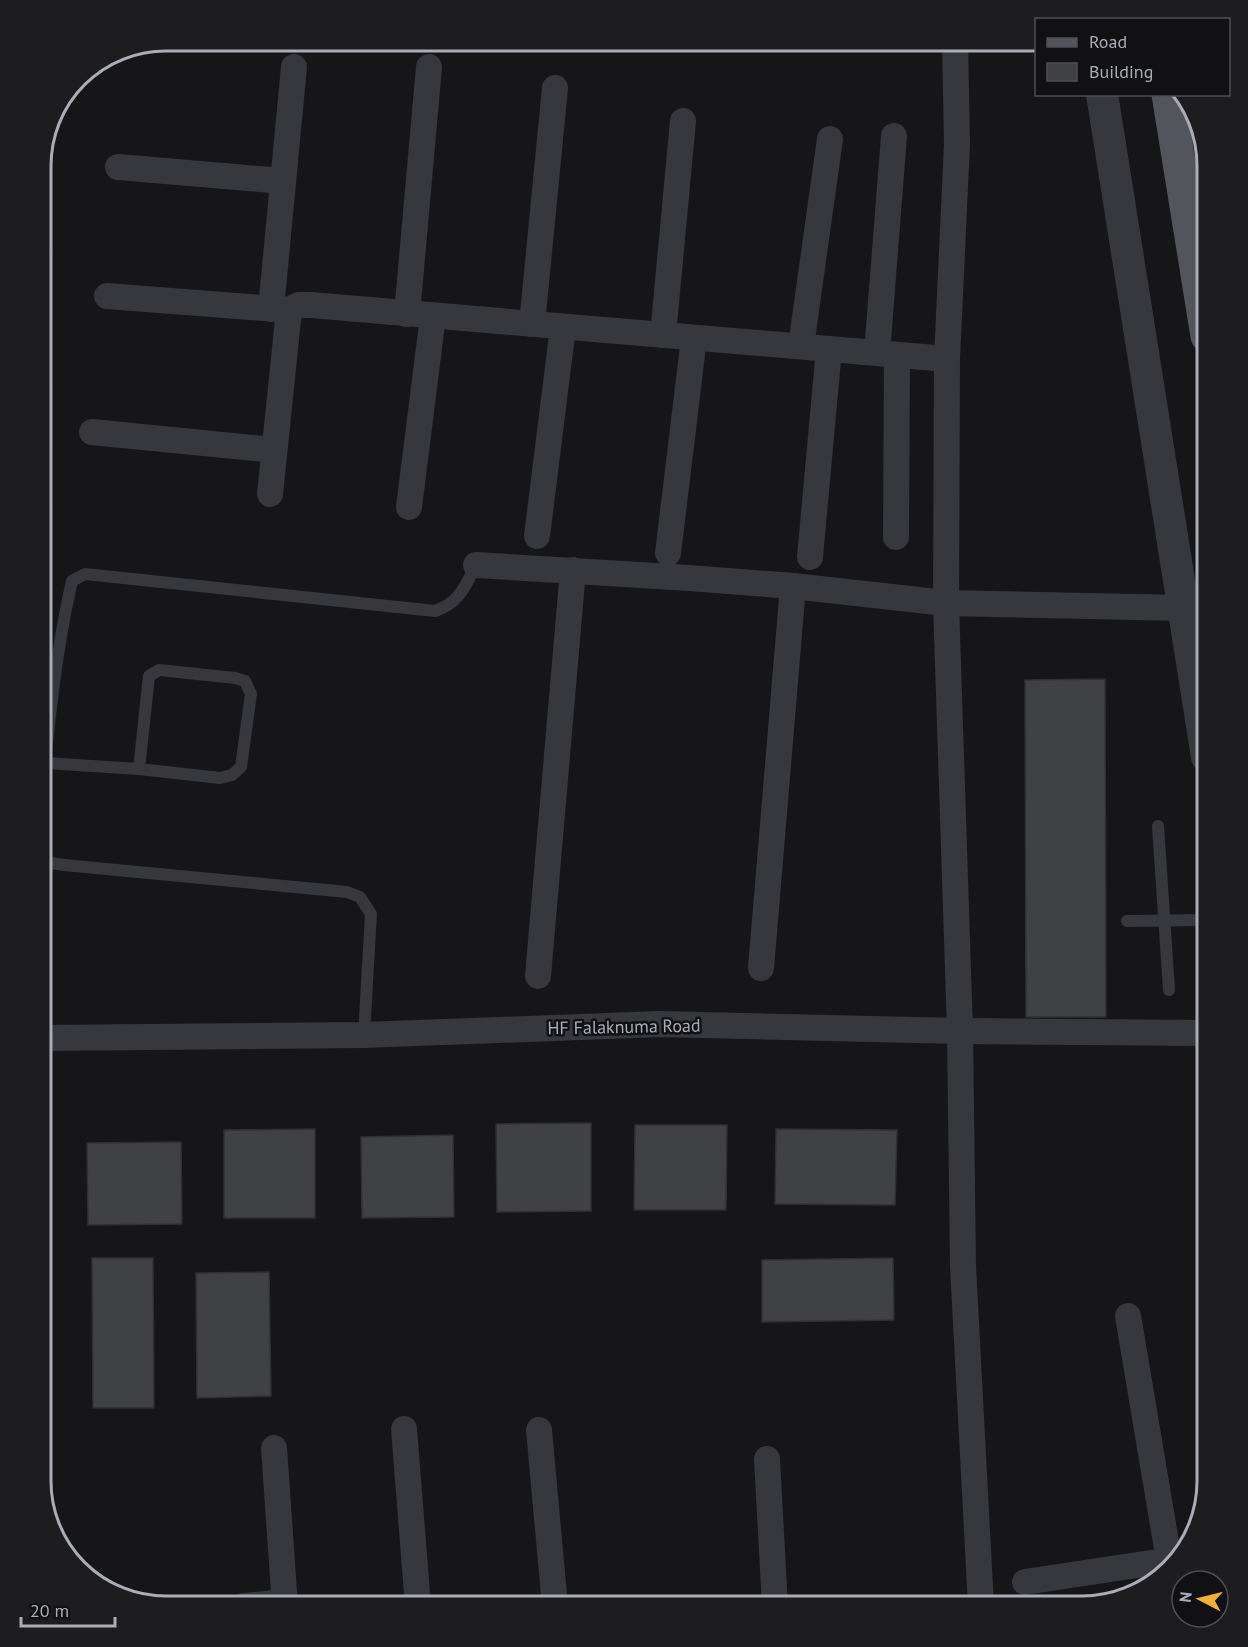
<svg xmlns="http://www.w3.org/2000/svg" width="1248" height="1647" font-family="'PT Sans',sans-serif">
  <rect width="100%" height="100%" fill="#161618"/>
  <g fill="#404145" stroke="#303034" stroke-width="1.5">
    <polygon points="1105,679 1106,1017 1026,1017 1025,680"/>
    <polygon points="591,1123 591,1211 497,1212 496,1124"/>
    <polygon points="635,1125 727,1125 726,1210 634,1210"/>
    <polygon points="315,1129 315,1218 224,1218 224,1130"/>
    <polygon points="776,1129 897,1130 895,1205 775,1204"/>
    <polygon points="453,1135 454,1217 362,1218 361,1137"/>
    <polygon points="181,1142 182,1224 88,1225 87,1143"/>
    <polygon points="92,1258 153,1258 154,1408 93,1408"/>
    <polygon points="893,1258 894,1320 762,1322 762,1260"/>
    <polygon points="269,1272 271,1396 197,1398 196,1273"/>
  </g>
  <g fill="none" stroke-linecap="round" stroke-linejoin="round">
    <g stroke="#37383d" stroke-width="12">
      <polyline points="45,763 139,769 220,778 232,775 241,767 251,694 245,681 235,678 159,670 149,676 139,769"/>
      <path d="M41,805C48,731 55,654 72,581L85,574L435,611C459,603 465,587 476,565"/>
      <polyline points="1158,826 1169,990"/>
      <polyline points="41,853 45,862 64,865 347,892 360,897 371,914 364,1035"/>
      <polyline points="1127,921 1207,920"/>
    </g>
    <g stroke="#37383d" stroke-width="26">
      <polyline points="955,41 957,144 947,359 946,603 960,1031 963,1266 981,1606"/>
      <polyline points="118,167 283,181"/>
      <polyline points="107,296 289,310 270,494"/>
      <polyline points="271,309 294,67"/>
      <polyline points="289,310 299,305 311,305 947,359"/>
      <polyline points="407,314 429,67"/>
      <polyline points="532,324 555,88"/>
      <polyline points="663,335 683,121"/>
      <polyline points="801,346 830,139"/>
      <polyline points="877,353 894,136"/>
      <polyline points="92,432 274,450"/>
      <polyline points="409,507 433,316"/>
      <polyline points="537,536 563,327"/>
      <polyline points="896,537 897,355"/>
      <polyline points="668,553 694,338"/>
      <polyline points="810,557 829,349"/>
      <polyline points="476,565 689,578 793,586 946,603 1183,608 1207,606"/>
      <polyline points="761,968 793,586"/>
      <polyline points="538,976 573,570"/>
      <polyline points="41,1038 364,1035 660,1024 960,1031 1207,1033"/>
      <polyline points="1128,1316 1170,1566"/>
      <polyline points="404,1429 418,1606"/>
      <polyline points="539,1430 555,1606"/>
      <polyline points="274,1448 285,1606"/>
      <polyline points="767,1459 775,1606"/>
      <polyline points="1025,1582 1177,1559"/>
      <polyline points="244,1606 285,1602"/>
    </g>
    <polyline stroke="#37383d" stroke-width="32" points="1102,94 1207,757"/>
    <polyline stroke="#53555c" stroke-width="33" points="1168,94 1207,336"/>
  </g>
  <g text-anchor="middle" stroke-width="5" stroke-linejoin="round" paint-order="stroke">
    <g font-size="18" fill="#a8adb8" stroke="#111113">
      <text transform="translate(624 1027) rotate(-1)" y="6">HF Falaknuma Road</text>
    </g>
  </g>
  <path d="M0 0H1248V1647H0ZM166 51H1082A115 115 0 0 1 1197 166V1481A115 115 0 0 1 1082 1596H166A115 115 0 0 1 51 1481V166A115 115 0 0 1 166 51Z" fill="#1d1d20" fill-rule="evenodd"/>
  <path fill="none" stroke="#a8adb8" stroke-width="3" d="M166 51H1082A115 115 0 0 1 1197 166V1481A115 115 0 0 1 1082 1596H166A115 115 0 0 1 51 1481V166A115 115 0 0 1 166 51Z"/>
  <rect x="1035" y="18" width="195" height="78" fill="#111113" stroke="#4d4f55" stroke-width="1.5"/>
  <rect x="1047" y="38" width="30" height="9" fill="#53555c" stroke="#4d4f55" stroke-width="1.5"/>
  <text x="1089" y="48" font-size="18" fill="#a8adb8">Road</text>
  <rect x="1047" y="63" width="30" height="18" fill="#404145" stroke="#4d4f55" stroke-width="1.5"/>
  <text x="1089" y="78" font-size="18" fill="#a8adb8">Building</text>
  <g transform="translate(1200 1599) rotate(277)"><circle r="28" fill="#111113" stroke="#4d4f55" stroke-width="1.5"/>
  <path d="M0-4.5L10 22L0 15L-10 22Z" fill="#f2b134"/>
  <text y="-9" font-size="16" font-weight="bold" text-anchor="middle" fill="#a8adb8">N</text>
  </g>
  <path d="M21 1617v9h94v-9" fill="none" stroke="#a8adb8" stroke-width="3"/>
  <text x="30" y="1617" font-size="18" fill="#a8adb8" stroke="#111113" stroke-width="4.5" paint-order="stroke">20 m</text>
</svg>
